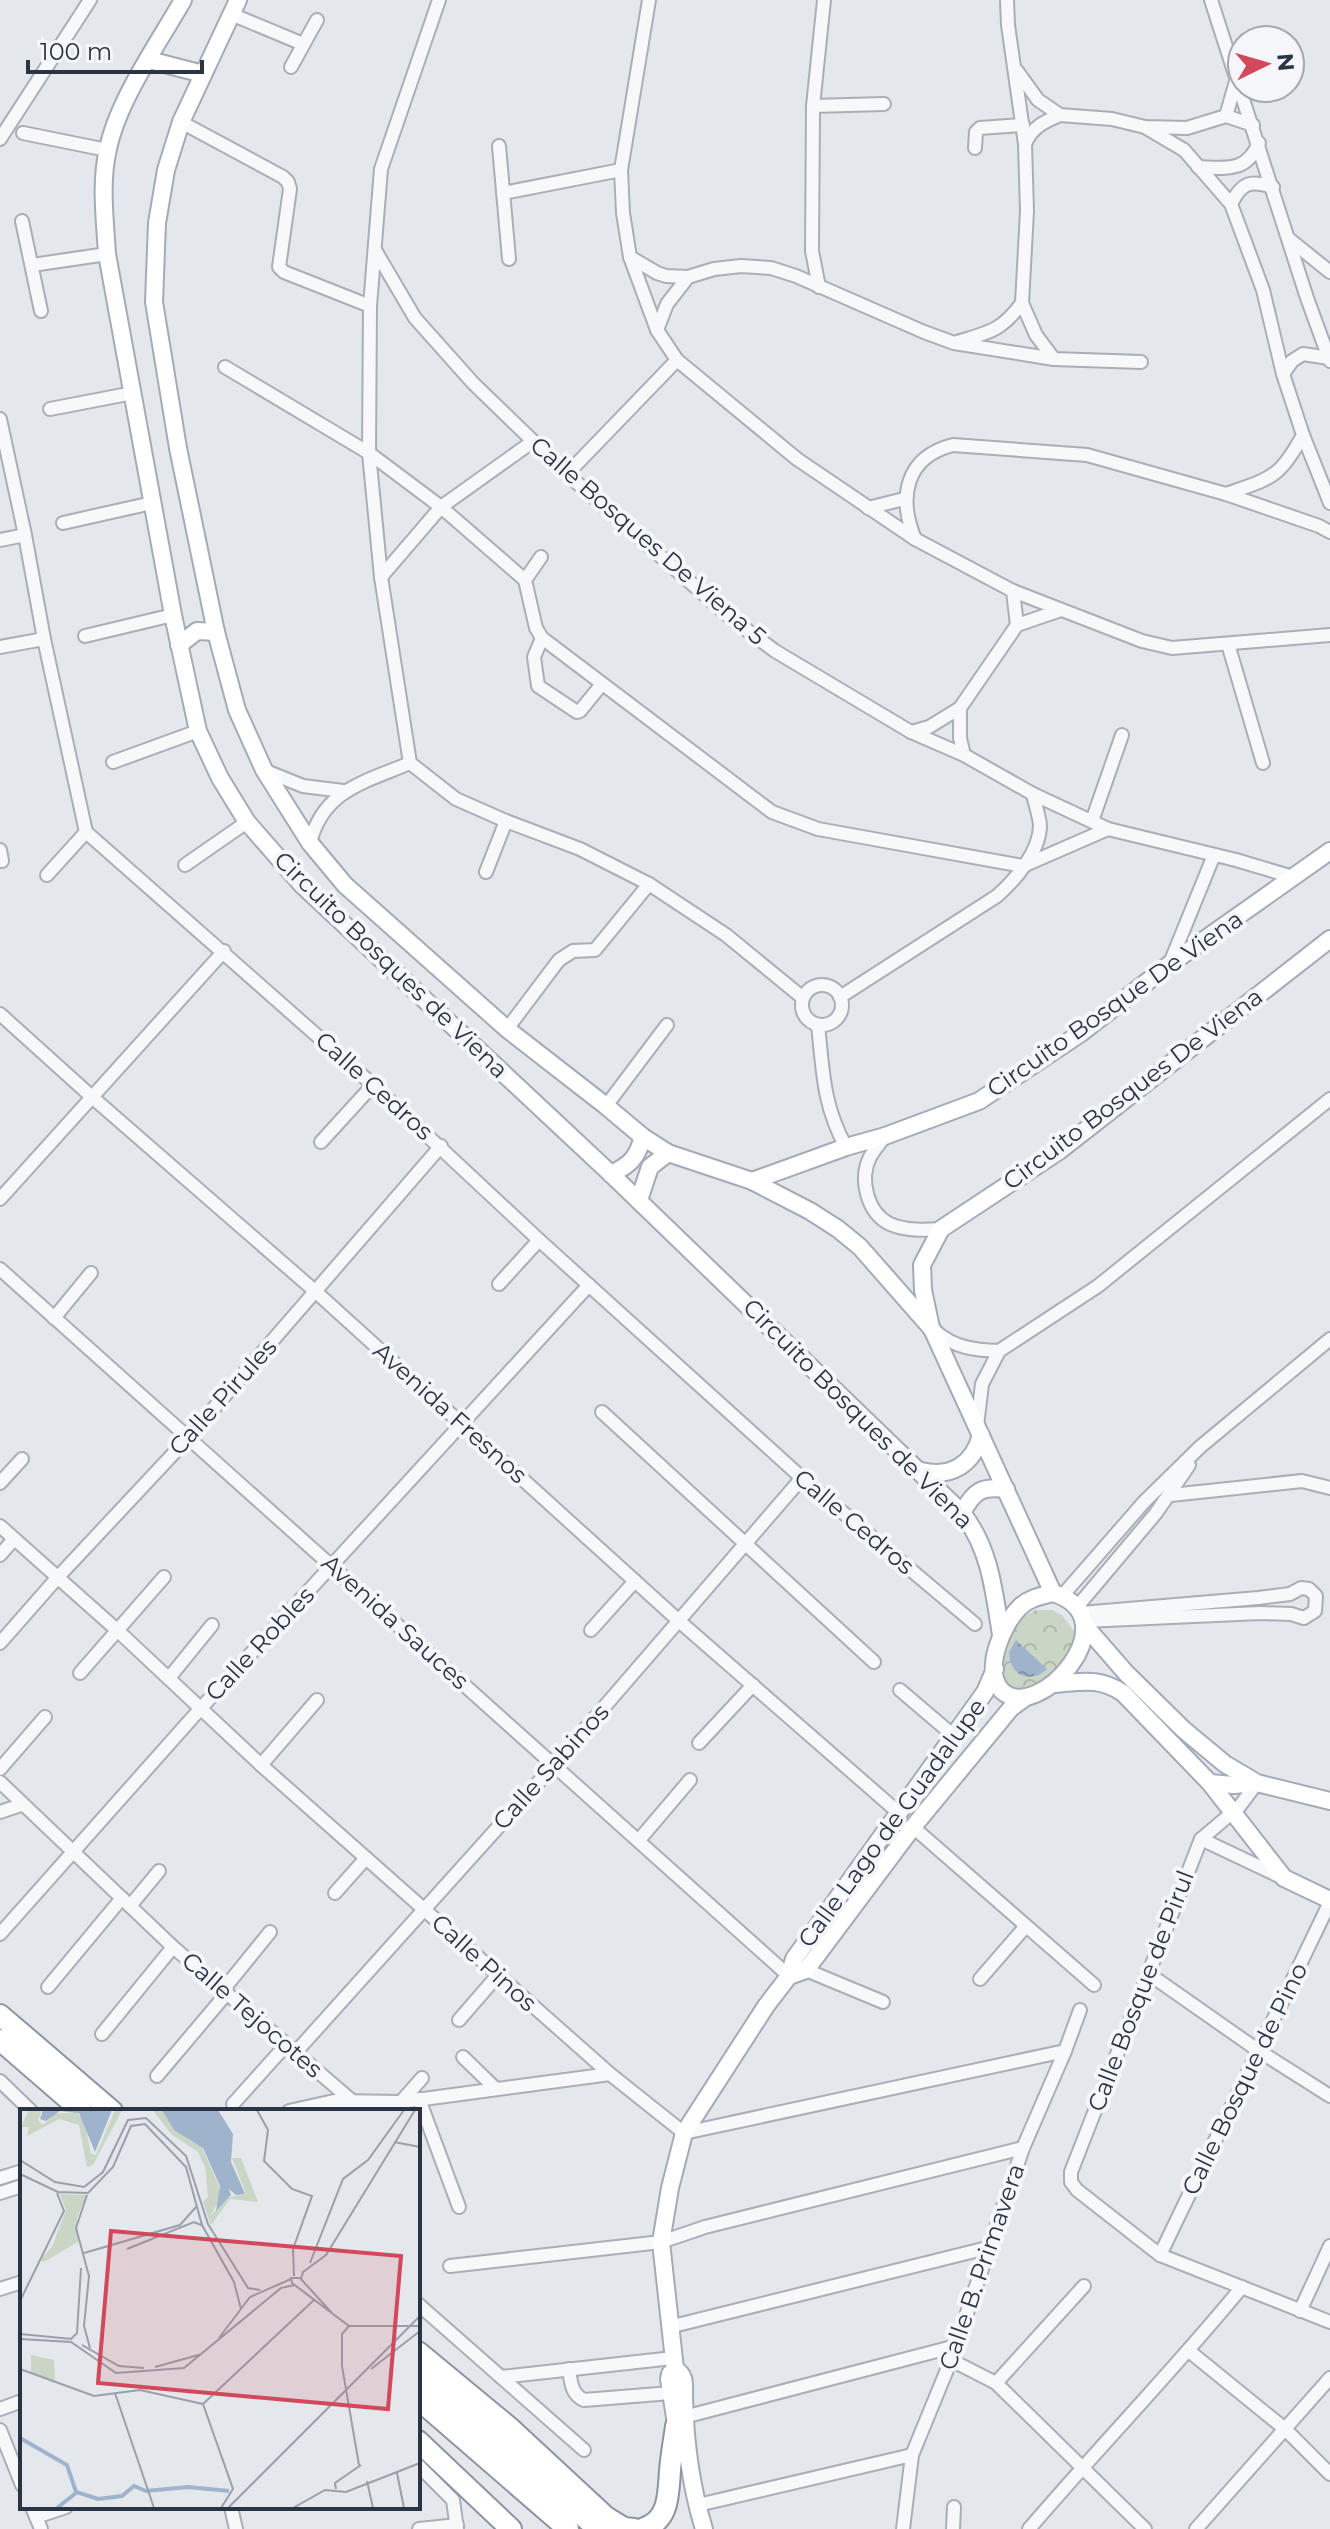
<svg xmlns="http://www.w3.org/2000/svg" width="1330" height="2529" font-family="Montserrat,sans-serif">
  <defs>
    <pattern id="park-crowns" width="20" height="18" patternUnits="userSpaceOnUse" patternTransform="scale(2)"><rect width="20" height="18" fill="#c9d6c5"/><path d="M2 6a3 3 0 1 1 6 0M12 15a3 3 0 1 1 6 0" fill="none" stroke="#adb8ab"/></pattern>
    <pattern id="water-ripples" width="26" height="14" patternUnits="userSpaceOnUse" patternTransform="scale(2)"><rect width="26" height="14" fill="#9fb4cc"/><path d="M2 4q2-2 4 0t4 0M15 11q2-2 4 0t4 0" fill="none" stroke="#8293a7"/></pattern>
  </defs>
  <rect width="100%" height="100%" fill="#e4e7ec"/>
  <path fill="url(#park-crowns)" d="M1036,1610H1052L1062,1615L1074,1631V1640L1066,1661L1035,1689L1008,1690L998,1666C1007,1641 1010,1622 1036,1610Z"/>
  <path fill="url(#water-ripples)" d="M1016,1640L1047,1669C1030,1685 1009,1675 1009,1652Z"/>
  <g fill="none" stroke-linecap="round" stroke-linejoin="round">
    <defs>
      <g id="minor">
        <polyline points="439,0 381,169 370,306 369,453 381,577 410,763 456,799 506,821 580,849 649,884 726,935 803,998"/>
        <polyline points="649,0 621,170 623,213 630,257 657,330 677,360 797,459 915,539 1013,591 1142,641 1172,648 1330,635"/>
        <polyline points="1007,0 1008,25 1025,144 1027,211 1022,303 1036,335 1054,359"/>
        <polyline points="1211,0 1307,298 1330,361"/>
        <polyline points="231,14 303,44"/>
        <polyline points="291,67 317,20"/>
        <polyline points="1017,71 1038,100 1060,115 1112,119 1145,127 1187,128 1226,116 1253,125"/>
        <polyline points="813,106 884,104"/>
        <polyline points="1226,116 1237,78"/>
        <polyline points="181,122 283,177 288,182 290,189 279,267 284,272 370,306"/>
        <polyline points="1145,127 1184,150 1231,204 1263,290 1283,374 1303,435 1330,503"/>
        <polyline points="23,133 107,150"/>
        <polyline points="0,139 90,0"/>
        <path d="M1025,144C1032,127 1044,122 1060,115"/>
        <polyline points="499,146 509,259"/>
        <polyline points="975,148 976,132 980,128 1023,125"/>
        <path d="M1198,167C1226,168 1246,173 1259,143"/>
        <polyline points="503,193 621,170"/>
        <path d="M1231,204C1242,182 1250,180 1273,187"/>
        <polyline points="22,221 41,311"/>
        <polyline points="1289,239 1330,272"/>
        <polyline points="375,250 415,318 473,383 567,474 732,619 775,651 911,732 964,755 1033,794 1108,829 1236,860 1293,877"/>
        <polyline points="630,257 657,273 666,276 688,277 714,269 741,266 771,268 796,276 924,332 954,343 1054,359 1141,362"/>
        <polyline points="32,265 107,254"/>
        <polyline points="819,287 812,251 813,106 824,0"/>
        <polyline points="657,330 667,304 688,277"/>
        <path d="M957,342C990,332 1001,331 1022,303"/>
        <polyline points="225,367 369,453 441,507 525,580"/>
        <polyline points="1283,374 1292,361 1303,354 1329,358"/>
        <polyline points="50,409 133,393"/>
        <polyline points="0,419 25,535 44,639 86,832 373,1085 539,1240 802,1478 975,1624"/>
        <polyline points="567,474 677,360"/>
        <path d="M1226,494C1271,478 1279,479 1303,435"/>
        <polyline points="868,508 904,499"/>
        <polyline points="63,523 152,503"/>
        <path d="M915,539C898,498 905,457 953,445L1087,455L1226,494L1319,526L1330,532"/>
        <polyline points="0,540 25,535"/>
        <polyline points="541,557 525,580 536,628 542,638 772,812 818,829 1023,866"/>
        <polyline points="381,577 441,507 532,442"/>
        <polyline points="1013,591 1017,625"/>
        <polyline points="85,636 173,615"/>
        <polyline points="542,638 534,657 538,686 577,712 580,711 602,684"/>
        <polyline points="1228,644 1263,763"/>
        <polyline points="0,647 44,639"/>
        <polyline points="960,708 960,738 964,755"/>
        <polyline points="911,732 929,727 960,708 1017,625 1061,610"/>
        <polyline points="113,762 198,731"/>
        <polyline points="266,771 303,786 343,791"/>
        <polyline points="1092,821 1122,735"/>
        <path d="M310,843C323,790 365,782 410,763"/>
        <polyline points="0,850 2,861"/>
        <polyline points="185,865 247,822"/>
        <polyline points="1023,866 1108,829"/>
        <polyline points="486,872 506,821"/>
        <polyline points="47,875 86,832"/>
        <polyline points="1170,963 1214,855"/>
        <circle cx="822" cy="1005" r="20"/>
        <path d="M840,997L997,896C1015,880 1040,852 1040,825C1039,815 1035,804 1033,794"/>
        <polyline points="0,1014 92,1097 316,1292 679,1621 899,1813"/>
        <path d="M818,1025C823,1071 823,1106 846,1147"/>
        <polyline points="507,1029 559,960 573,951 595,950 649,884"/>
        <polyline points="606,1106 667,1025"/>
        <path d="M885,1136C880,1143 874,1150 870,1157C859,1179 867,1213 890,1224C906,1231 924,1230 941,1229"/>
        <polyline points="321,1142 373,1085"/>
        <polyline points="0,1199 224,951"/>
        <polyline points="0,1269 789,1976"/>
        <polyline points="499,1284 539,1240"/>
        <polyline points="54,1318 91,1273"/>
        <path d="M935,1331C955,1348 974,1350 999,1351"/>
        <polyline points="602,1412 874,1662"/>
        <polyline points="977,1426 982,1384 999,1351 1098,1286 1330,1099"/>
        <polyline points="0,1483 22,1459"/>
        <polyline points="1171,1495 1302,1481 1330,1488"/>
        <polyline points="0,1526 118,1631 261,1765 610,2074 684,2133 1065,2051"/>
        <polyline points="0,1555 14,1539"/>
        <polyline points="1062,1596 1144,1502 1200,1447 1330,1339"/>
        <polyline points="1077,1607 1156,1513 1189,1465"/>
        <polyline points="1081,1613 1258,1598 1290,1594 1301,1588 1309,1589 1316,1596 1315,1611 1304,1618 1291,1614 1260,1613 1085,1621"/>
        <polyline points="591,1630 635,1581"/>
        <polyline points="0,1643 58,1577 189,1437 441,1146"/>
        <polyline points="80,1673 164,1577"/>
        <polyline points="169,1678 212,1625"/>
        <polyline points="900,1690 954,1736"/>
        <polyline points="699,1743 753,1685"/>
        <polyline points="261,1765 317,1700"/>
        <polyline points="0,1769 45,1717"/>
        <polyline points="0,1782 173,1947 351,2100"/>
        <polyline points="1257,1783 1239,1807 1201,1839 1071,2172 1071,2182 1077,2190 1160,2255 1330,2322"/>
        <polyline points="0,1812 21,1805"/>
        <polyline points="913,1827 1094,1985"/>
        <polyline points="1201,1839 1281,1877"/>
        <polyline points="639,1840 690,1780"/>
        <polyline points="335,1893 366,1858"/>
        <polyline points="130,1906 159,1871"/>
        <polyline points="0,1934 201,1708 589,1285"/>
        <polyline points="806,1970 883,2002"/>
        <polyline points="1149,1974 1259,2051 1330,2096"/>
        <polyline points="980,1979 1026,1926"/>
        <polyline points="48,1987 122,1898"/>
        <polyline points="223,1990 270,1932"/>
        <polyline points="459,2020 498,1975"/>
        <polyline points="102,2034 173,1947"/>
        <polyline points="295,2053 554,1765 802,1478"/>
        <polyline points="463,2057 496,2089"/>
        <polyline points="157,2076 227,1993"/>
        <polyline points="0,2081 31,2111"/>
        <polyline points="419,2099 459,2207"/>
        <polyline points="401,2102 422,2078"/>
        <polyline points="233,2104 286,2045"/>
        <polyline points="289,2111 334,2101 401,2102 610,2074"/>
        <polyline points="0,2178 22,2171"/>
        <polyline points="0,2193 22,2186"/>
        <polyline points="1160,2255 1330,1902"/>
        <polyline points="450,2266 661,2242 705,2227 1023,2148"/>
        <polyline points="0,2289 22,2282"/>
        <polyline points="418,2304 584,2450"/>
        <polyline points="1300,2311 1330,2246"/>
        <polyline points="669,2327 991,2247"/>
        <polyline points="1189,2351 1285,2429 1330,2474"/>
        <polyline points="951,2360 996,2383 1145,2529"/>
        <path d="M569,2369C571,2382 571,2394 584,2400L671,2393"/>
        <polyline points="501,2377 673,2358"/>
        <polyline points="996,2383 1084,2286"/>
        <polyline points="0,2409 22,2401"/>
        <polyline points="684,2417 956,2346"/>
        <polyline points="0,2430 22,2485"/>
        <polyline points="418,2465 453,2500 457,2529"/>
        <polyline points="698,2505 912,2455"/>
        <polyline points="32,2507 41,2529"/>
        <polyline points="231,2507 236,2529"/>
        <polyline points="36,2517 66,2507"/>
        <polyline points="419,2529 457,2525"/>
        <polyline points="903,2529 912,2455 951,2360 1023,2148 1065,2051 1080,2010"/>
        <polyline points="953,2529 954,2507"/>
        <path d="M1029,2529C1099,2447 1174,2370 1242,2287"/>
        <polyline points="1196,2529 1330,2378"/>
      </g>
      <g id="major">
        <path d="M183,0C158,44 118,100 108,149C100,183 105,220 107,254L173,615L198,731L220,778L247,822L302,885L611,1174L962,1513C990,1548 994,1591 1001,1635"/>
        <polyline points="238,0 181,122 166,170 157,223 154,302 178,448 216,632 237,710 264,770 310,843 345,885 507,1029 606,1106 643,1137 668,1153 752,1181 810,1211 838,1229 860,1247 932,1329 1053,1593"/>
        <polyline points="149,60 203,74"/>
        <polyline points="179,645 197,631 216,632"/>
        <path d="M611,1174C630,1165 637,1158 643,1137"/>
        <polyline points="752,1181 846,1147 885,1136 979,1101 1081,1033 1170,964 1330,851"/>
        <polyline points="639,1200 650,1167 668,1153"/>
        <polyline points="931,1328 923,1290 922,1265 941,1229 1059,1151 1330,939"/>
        <path d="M921,1471C951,1478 973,1465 981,1435"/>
        <path d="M962,1513C974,1491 981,1486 1006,1489"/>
        <path d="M1053,1593C1133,1618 1038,1725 1002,1691C982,1671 1003,1623 1020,1607C1029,1598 1041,1596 1053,1593Z"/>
        <polyline points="1086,1627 1126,1673 1184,1730 1225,1764 1257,1783 1330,1801"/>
        <path d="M1055,1684C1083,1682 1098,1677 1123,1693L1210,1783L1284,1878L1330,1900"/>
        <polyline points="1210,1783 1234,1785 1256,1783"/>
        <polyline points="789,1976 806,1970 913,1827 1011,1708 1026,1697"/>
        <polyline points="675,2369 670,2374 669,2379 676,2424"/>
        <path d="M704,2529C691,2487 685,2441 684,2397C684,2385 686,2375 675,2369L661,2242L670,2188L684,2133L766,2006L789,1976L794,1959L985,1692L995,1669"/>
      </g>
      <g id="highway">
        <polyline points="0,2015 112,2111"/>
        <polyline points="0,2040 82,2111"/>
        <polyline points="418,2352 510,2428 606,2517 624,2528 634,2529"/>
        <polyline points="418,2374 598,2529"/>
        <polyline points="418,2399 568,2529"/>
        <polyline points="418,2441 511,2529"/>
        <path d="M642,2529C670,2521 668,2494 670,2471C671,2456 674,2441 676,2426"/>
      </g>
    </defs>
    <use href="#minor" stroke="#a9aeb7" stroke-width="16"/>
    <use href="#major" stroke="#a3abb8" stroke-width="20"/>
    <use href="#highway" stroke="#8b94a3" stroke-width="24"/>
    <use href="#minor" stroke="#f7f8fa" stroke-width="12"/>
    <use href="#major" stroke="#fff" stroke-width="16"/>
    <use href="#highway" stroke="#fff" stroke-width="20"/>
  </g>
  <g text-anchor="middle" stroke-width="8" stroke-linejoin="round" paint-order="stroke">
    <g font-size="24" fill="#2b3445" stroke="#f4f6f9">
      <text transform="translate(648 541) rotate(41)" y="8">Calle Bosques De Viena 5</text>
      <text transform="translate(391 965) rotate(44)" y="8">Circuito Bosques de Viena</text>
      <text transform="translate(1115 1004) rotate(-35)" y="8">Circuito Bosque De Viena</text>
      <text transform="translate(374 1086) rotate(42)" y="8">Calle Cedros</text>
      <text transform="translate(1133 1089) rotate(-37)" y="8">Circuito Bosques De Viena</text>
      <text transform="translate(223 1397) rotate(-48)" y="8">Calle Pirules</text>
      <text transform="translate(450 1413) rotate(42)" y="8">Avenida Fresnos</text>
      <text transform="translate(858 1414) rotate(45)" y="8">Circuito Bosques de Viena</text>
      <text transform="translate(854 1522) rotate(40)" y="8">Calle Cedros</text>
      <text transform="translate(395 1622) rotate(42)" y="8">Avenida Sauces</text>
      <text transform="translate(260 1644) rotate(-47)" y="8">Calle Robles</text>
      <text transform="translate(551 1767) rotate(-48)" y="8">Calle Sabinos</text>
      <text transform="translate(892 1823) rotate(-54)" y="8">Calle Lago de Guadalupe</text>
      <text transform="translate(484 1963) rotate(42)" y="8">Calle Pinos</text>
      <text transform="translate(1141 1991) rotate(-69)" y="8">Calle Bosque de Pirul</text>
      <text transform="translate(252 2015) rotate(41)" y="8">Calle Tejocotes</text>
      <text transform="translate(1245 2079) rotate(-64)" y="8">Calle Bosque de Pino</text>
      <text transform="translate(982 2267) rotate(-71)" y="8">Calle B. Primavera</text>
    </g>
  </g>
  <g transform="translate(20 2109)">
    <rect width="400" height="400" fill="#e4e7ec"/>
    <path d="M9,1H22L18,11L23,16L35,5L57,3L65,15L71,45L76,46L95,1H102L73,56L67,58L59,16L39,10L7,27L9,18H1ZM133,1H142L182,39L199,77V92L190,107L210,88L226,85L212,49H221L238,93L210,90L191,116L183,93L188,88L185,58L178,43L151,25Z" fill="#c9d6c5"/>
    <path d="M40,85L67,86L57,108L58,133L24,153L20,151L32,138L46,101Z" fill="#c9d6c5"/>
    <path d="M11,246L34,251L35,273L11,263Z" fill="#c9d6c5"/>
    <path d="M23,1H92L75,43L59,4L40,2L26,12L20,10ZM142,1H198L213,25L211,53L225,85L216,86L209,80L211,86L196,102L200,77L183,39L154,21Z" fill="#9fb4cc"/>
    <path fill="none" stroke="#9fb4cc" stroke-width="4" d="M0,329L47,356L56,383L78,390L102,387L114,377L126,382L168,378L209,382M37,399L56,384"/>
    <path fill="none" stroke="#9a9fa9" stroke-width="2" d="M237,1L248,21L244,52L272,80L292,87L273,140L274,167M374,33L400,38M0,51L35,73L64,78L83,63L108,11L126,9L166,47L188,115L228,179L240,181M0,65L38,83L68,84L93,58L111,17L125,15L166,58L182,116L214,173L221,200M67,86L56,119L69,167L64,217L70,239M107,140L174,113L181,116M64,144L160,116L176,98M290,154L323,70L348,51L384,1M281,170L283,163L306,146L395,1M0,192L44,102L37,84M312,204L280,169H271L272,174L329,217H400M329,217L322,225V257L339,356M0,225L52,230M199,229L230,188L271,170M0,230L51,233L96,264L164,259L261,179L275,176M51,230L57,224L61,159M62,236L99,257L124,259M135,258L182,245M0,260L74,287L120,281L183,295M351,260L400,222M95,284L134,399M183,295L295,190M183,295L213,380L201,399M377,364L384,399M347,372L353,399M316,380L315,374L341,356M208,399L400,207M273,399L305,381L326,383L400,354"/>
    <path fill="#d1495b" fill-opacity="0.15" stroke="#d1495b" stroke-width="4" d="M91,122L381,147L368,300L78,274Z"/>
    <rect width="400" height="400" fill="none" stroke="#2b3445" stroke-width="4"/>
  </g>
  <g transform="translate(1266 64) rotate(85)"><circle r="38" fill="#f4f6f9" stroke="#a4a8b1" stroke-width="2"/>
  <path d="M0-6L14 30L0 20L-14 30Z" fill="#d1495b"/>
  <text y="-12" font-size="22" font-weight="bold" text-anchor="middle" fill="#2b3445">N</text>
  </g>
  <path d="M28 60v12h174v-12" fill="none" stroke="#2b3445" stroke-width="4"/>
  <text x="40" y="60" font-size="24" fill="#2b3445" stroke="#f4f6f9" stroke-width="6" paint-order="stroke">100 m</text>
</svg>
